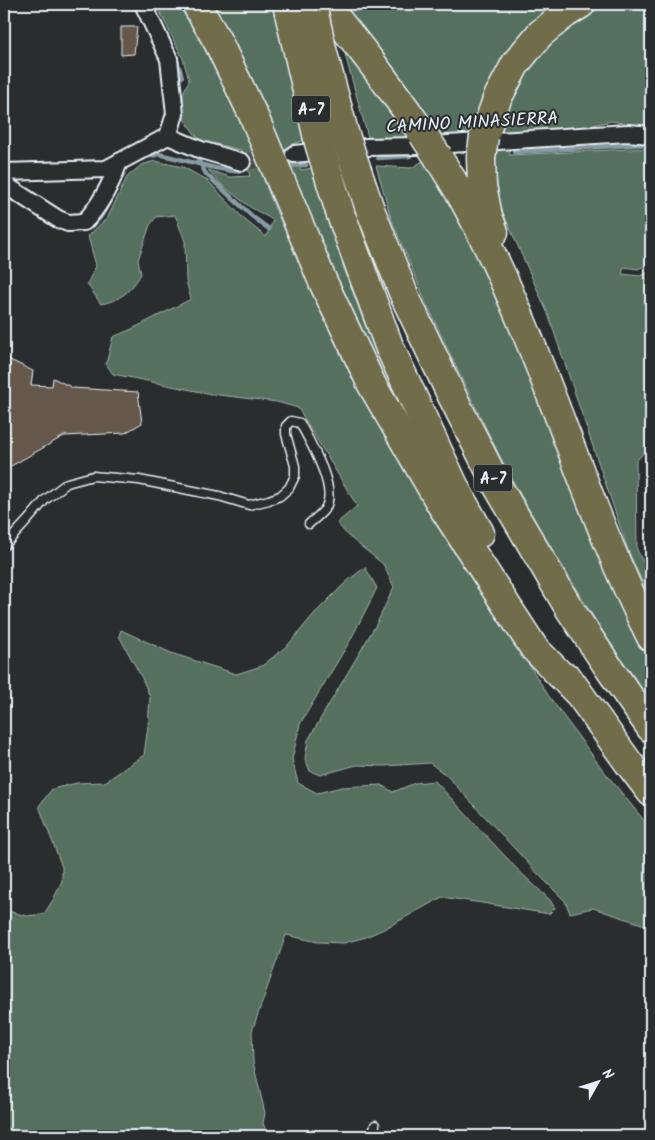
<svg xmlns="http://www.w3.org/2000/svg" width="655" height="1140" font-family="Kalam,sans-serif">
  <rect width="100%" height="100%" fill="#2a2d2e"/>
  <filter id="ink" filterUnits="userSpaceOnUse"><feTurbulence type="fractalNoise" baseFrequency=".02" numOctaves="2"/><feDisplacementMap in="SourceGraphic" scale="10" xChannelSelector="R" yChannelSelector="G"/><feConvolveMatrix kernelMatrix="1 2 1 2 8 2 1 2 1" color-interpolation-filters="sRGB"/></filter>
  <g filter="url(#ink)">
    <g fill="#56705e" stroke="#9fb0ab">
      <path d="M156,4H178C206,49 231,96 251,145C260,166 266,188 275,209C303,272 335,334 363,398L548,695L603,770L651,829V927L593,908L570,913L565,901L539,875L447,776L430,763L384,766L357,765L320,775L310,771L305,759L308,740L377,623L394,587L383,564L348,536L337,523L357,506L298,408L277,402L211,394L113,374L106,364L113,337L132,329L191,299L186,281L185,241L175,215L156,217L150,225L138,260L141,274C131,291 121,300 101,304L87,284L96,266L88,236L108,217L127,177L141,165L155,161L183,167L208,181L244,219L266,237L273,220L250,207L223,186L208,170L230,177L250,176L241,150L199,140L184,119L183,93L189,80L183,59Z"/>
      <polygon points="209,4 276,4 308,139 290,145 301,170 318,167 331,214 334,236 344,269 369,335 423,455 366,356"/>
      <path d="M339,4H563L474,136L441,135C411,89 378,43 339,4Z"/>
      <polygon points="600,4 651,4 651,128 611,121 571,130 495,136 519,76 540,50 570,24"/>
      <polygon points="339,33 420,142 368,137"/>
      <polygon points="493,148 509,148 510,155 651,148 651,263 638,269 624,267 622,274 640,276 651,271 651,445 636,461 637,550 651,576 651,601 628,550 548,314 501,208 495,169"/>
      <polygon points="423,161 467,232 515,334 611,584 651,661 651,702 599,626 541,531 506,469 461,377 427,305 392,221 376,166 411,168"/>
      <polygon points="365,567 377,588 351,639 300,724 292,759 298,783 317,793 342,787 381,785 393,792 415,783 435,781 518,870 550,900 555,908 549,914 482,903 442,897 386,928 366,937 344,943 318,942 286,935 252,1031 253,1062 265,1113 263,1123 268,1136 4,1136 4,910 27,916 44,914 53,900 62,881 62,867 39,806 52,789 77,783 105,782 144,755 148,726 150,697 142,678 119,636 121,630 171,653 236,674 262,666 288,645 314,614 345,583"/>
    </g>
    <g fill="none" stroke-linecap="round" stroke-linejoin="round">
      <g stroke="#869ba2" stroke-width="4.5">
        <polyline points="152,4 170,43"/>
        <polyline points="176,57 182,77"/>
        <polyline points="514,152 651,144"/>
        <polyline points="143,158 159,154 215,168 233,171 244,170"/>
        <polyline points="378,158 410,156"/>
        <polyline points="198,159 206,174 253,217 269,229"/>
        <polyline points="285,166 306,165"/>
        <polyline points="4,194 13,200"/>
        <path d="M87,228C98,223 103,214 108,204"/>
      </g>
    </g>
    <g fill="#65594c" stroke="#e8f1f8">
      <polygon points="121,27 137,27 134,54 121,55"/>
      <polygon points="4,357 33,371 31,385 52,386 53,378 73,388 138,392 142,423 125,433 64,436 4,470"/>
    </g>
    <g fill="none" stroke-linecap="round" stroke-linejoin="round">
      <polyline stroke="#464a4c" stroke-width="16" stroke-dasharray="16 8" stroke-linecap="butt" points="242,162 277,157"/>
      <defs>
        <g id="lane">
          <path d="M4,546L27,521L45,500L67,483L93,476L139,480L219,496L249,505L269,500L280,496L289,488L295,476V466L286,434V426L291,421L300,423C310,442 337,487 326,507C323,513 313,520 309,524"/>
          <polyline points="372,1136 375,1125"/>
        </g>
        <g id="street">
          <polyline points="143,4 169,59 175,114 168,136"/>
          <polyline points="168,136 201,150 242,162"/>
          <polyline points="294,154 366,147 416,146 628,133 651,135"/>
          <polyline points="4,172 106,169 168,136"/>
          <path d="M4,183L13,190L58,219L68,223L84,222C100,206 111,184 119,162"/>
        </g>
        <g id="highway">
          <polyline points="196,4 218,42 255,119 323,282 372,385 442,506 534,648 578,693"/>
          <path d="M331,12C364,51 394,92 423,134"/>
          <polyline points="484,137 497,99 516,63 540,34 565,14 581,4"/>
          <path d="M438,157C447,172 457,187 465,202C488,244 508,288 526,332C568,434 601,539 651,637"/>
          <polyline points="481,158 482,186 488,216 494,232"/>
          <polyline points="370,209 405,297 450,392 498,487 569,608 609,668 651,728"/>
          <polyline points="340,212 389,346 457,492 480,533"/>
          <polyline points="568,678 628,762 651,792"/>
        </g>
      </defs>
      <use href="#lane" stroke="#e8f1f8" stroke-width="11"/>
      <use href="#street" stroke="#e8f1f8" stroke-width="20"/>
      <use href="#highway" stroke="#e8f1f8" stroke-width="31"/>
      <use href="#lane" stroke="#2a2d2e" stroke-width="8"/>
      <use href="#street" stroke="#2a2d2e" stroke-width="16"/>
      <use href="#highway" stroke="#716d4b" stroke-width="28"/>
      <defs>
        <g id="highway-bridge">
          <polyline points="287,4 319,143 340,212"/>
          <polyline points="312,4 322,49 344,132 370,209"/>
          <polyline points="423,134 438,157"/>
          <polyline points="481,158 484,137"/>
        </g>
      </defs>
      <use href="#highway-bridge" stroke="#e8f1f8" stroke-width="31" stroke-linecap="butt"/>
      <use href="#highway-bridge" stroke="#716d4b" stroke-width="28"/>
    </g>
  </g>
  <g text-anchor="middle" stroke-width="4" stroke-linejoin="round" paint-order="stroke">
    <g fill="#2a2d2e" stroke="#afb6bb" stroke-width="1">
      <rect x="292" y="95.5" width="38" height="27" rx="4"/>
      <rect x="474" y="464.5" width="38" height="27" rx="4"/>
    </g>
    <g font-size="16" font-weight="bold" fill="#e8f1f8">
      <text x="311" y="115">A-7</text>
      <text x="493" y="484">A-7</text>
    </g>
    <g font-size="18" fill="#e8f1f8" stroke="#2a2d2e">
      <text transform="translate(472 122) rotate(-3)" y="6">CAMINO MINASIERRA</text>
    </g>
  </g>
  <rect width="655" height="1140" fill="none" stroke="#2a2d2e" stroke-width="20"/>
  <rect x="10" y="10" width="635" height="1120" fill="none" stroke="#e8f1f8" stroke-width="2" filter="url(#ink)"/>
  <g transform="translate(598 1082) rotate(51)" stroke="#2a2d2e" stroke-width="4" paint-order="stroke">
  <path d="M0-4L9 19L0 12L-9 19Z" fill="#e8f1f8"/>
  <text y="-8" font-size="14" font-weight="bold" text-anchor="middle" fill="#e8f1f8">N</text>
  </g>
</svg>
